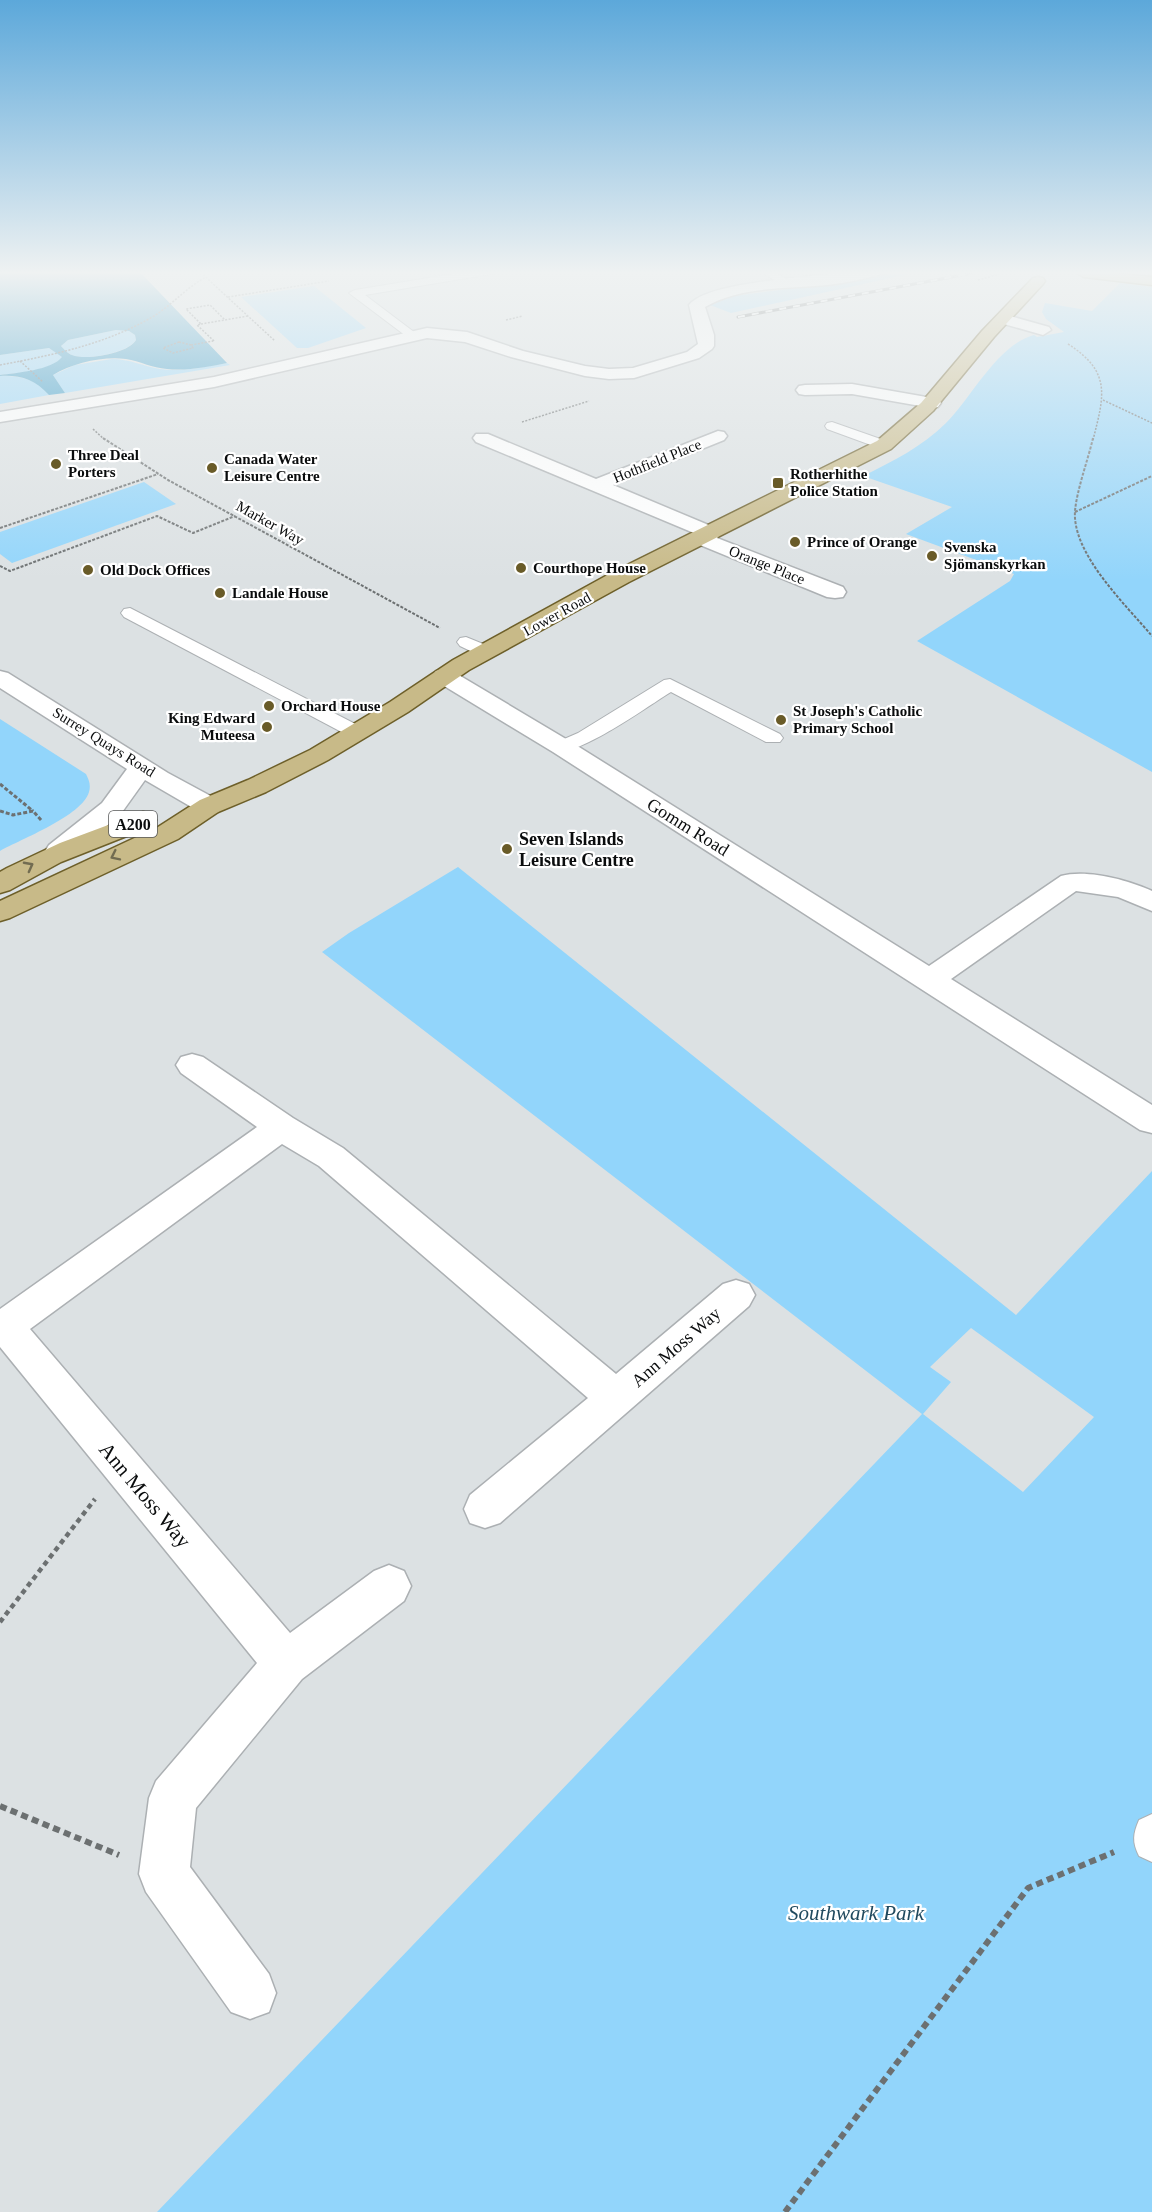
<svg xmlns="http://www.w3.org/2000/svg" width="1152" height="2212" font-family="Georgia,serif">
  <rect width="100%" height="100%" fill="#dce1e3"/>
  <g fill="#92d5fb" fill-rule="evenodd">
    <polygon points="898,270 927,270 731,313 710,305 734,296 838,282"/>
    <path d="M1120,283L1152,287V772L917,641L1010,581L1014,574L906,534L952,507L863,476C893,461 922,447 946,423C972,397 997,345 1034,335L1037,337L1064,332L1046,319L1042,312L1045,303L1092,311Z"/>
    <polygon points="314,286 366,328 308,348 297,348 241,297"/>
    <path d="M116,330L129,331L135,335L136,340C128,353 86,361 72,355C68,354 64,349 61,346L68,340Z"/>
    <path d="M49,348L63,357C50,371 18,373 0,375V355Z"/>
    <path d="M112,359C129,359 143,366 160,369C182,372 205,367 227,363L230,365L65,393L53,375L75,365Z"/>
    <path d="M0,376C21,376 34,378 49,395L0,404Z"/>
    <polygon points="144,482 176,504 12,563 0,554 0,532"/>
    <path d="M0,719L86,774C89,780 91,785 89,792C82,816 21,839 0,851Z"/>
    <path d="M458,867L1016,1315L1152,1171V2212H157L922,1414L322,952L349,933ZM971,1328L1094,1417L1023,1492L923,1414L951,1382L930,1367Z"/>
  </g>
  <path fill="#2b95c6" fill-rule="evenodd" d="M0,270H138L227,363C207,367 187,371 167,369C152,368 140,361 126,359C103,356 73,363 53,375L65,393L49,395C34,379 21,375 0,376V375C16,373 52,370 62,357L49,348L0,355ZM116,330L129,331L135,335L136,340C129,353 87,361 72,355C68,354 64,349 61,346L68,340Z"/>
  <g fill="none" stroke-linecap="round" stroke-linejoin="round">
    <defs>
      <g id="lane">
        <polygon points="477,270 503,270 497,273 365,295 414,332 416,335 414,338 410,339 349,293 355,290"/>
        <polygon points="757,270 771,270 797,285 795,287 787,287"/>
        <polygon points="1066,270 1085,270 1090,273 1084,276"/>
        <polygon points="832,422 889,442 891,445 889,448 879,448 827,429 825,426 827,423"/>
        <polygon points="130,608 365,729 368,733 365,737 351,737 124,617 121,613 124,609"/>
        <polygon points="466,637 493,648 496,652 493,656 481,656 460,646 457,642 460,638"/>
        <path d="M670,679L780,734L783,738L780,742H766L671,692C648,706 578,757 555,751L552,747L555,743L578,733L664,680Z"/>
        <path d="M1152,1814V1862L1139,1856C1132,1842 1133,1834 1139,1820Z"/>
      </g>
      <g id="street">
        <path d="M860,270H888L886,273C867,278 847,283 827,285C787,289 740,286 705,307L714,335V346L712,349L699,358L634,378L609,379L585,376L511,357L465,342L427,338L214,387L0,422V412L214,377L427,328L467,332L523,351L585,366L609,369L633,368L687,352L698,344L689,305C709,280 824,277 860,270Z"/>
        <polygon points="1003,314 1049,327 1051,330 1043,335 997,322 995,319"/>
        <polygon points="852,384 932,398 938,399 941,403 938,407 932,408 852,394 805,395 799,394 796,390 799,386 805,385"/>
        <polygon points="718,431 724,432 727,436 724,440 613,485 718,529 721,533 717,538 843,587 846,592 843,597 835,598 827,597 693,542 690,538 694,533 476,442 473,438 476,434 488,434 596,479"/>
        <path d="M444,669L452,671L571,742L929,966L1061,876C1087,869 1128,880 1152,891V911L1118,897L1076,891L951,979L1152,1105V1133L1140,1130L553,752L436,681L432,676L436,671Z"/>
        <polygon points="192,1054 203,1057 293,1118 343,1148 616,1374 723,1284 736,1280 749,1284 755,1295 749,1306 500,1523 485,1528 470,1523 464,1509 470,1495 588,1398 319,1166 282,1144 30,1329 290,1633 374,1571 389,1565 404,1571 411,1586 404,1601 302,1679 196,1808 190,1867 269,1974 276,1993 269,2012 250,2019 231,2012 146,1892 139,1874 149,1798 156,1781 257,1663 0,1347 0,1309 257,1127 181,1073 176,1065 181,1057"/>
      </g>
      <polygon id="secondary" points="0,671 8,673 168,773 218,800 222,806 218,812 209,814 200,812 145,780 120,815 69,857 59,859 49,857 45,851 49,845 102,803 127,769 0,688"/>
      <g id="primary">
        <polygon points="1079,270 1152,277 1152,285 1084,277 1077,273"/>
        <polygon points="1038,277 1043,278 1045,281 1043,284 994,337 933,411 891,449 629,582 469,670 408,712 328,760 266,792 218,812 178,839 10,918 0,921 0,901 158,827 200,800 248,780 310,750 390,702 453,660 613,572 877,441 921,403 982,331 1033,278"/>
        <polygon points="143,812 152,814 156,820 152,826 61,862 10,890 0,893 0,872 7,868 60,843"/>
      </g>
    </defs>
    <use href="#lane" stroke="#acb0b3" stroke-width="2"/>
    <use href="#street" stroke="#acb0b3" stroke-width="3"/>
    <use href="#secondary" stroke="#acb0b3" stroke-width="3"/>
    <use href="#primary" stroke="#6d5f29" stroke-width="3"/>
    <g stroke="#6c7071" stroke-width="1.5" stroke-dasharray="2 1.5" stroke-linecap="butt">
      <polyline points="142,270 144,272 159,270"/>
      <polyline points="198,270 275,341"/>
      <polyline points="978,280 1000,274"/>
      <polyline points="228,297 329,281"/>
      <polyline points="506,320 523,316"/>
      <polyline points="201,324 248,316"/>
      <polyline points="214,341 197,325 201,324 186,309 210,305 225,320"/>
      <polygon points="179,342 191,345 193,348 173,353 163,348"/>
      <path d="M1068,344C1112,372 1104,396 1093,440"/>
      <polyline points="191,345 213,341"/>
      <polyline points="20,361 43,382"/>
      <path d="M0,365C53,355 107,344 154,316C173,304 187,287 206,277"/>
      <polyline points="1103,400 1152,423"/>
      <polyline points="522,422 589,401"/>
      <polyline points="93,429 105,440"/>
    </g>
    <g stroke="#6c7071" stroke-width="2" stroke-dasharray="3 1.5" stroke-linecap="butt">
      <polyline points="103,438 168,480 440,628"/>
      <path d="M1093,438C1088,460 1077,489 1075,511C1072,554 1126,605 1152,636"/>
      <polyline points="1075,512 1152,476"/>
      <polyline points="0,528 158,474"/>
      <polyline points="0,566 10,571 157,516 193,533 235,516"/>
    </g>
    <g stroke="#6c7071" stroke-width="3" stroke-dasharray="4 2" stroke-linecap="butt">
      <polyline points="0,784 33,811"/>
      <polyline points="0,811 13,815 33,811 42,821"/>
    </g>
    <polyline stroke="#6c7071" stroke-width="4.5" stroke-dasharray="5 4" stroke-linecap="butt" points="0,1622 95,1499"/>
    <g stroke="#6c7071" stroke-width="6" stroke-dasharray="7 4.5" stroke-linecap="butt">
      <polyline points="0,1806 119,1855"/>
      <polyline points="785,2212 1028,1888 1114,1852"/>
    </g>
    <use href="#lane" fill="#fff" fill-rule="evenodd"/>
    <use href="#street" fill="#fff" fill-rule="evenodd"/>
    <use href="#secondary" fill="#fff" fill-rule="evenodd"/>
    <use href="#primary" fill="#c8ba88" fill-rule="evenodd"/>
    <defs>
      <polyline id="rail" points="738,317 989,270"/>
    </defs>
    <use href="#rail" stroke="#5c5f60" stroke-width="3"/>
    <use href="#rail" stroke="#fff" stroke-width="2" stroke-dasharray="7" stroke-linecap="butt"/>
  </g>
  <defs><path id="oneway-chevron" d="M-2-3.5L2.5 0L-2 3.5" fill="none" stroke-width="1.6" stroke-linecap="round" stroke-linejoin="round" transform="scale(1.5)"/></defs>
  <g stroke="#726c51">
    <use href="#oneway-chevron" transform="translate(115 856) rotate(154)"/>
    <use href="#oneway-chevron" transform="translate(29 866) rotate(-28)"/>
  </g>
  <linearGradient id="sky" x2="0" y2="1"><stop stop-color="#5ca8da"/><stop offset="0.47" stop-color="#eff2f2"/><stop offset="1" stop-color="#eff2f2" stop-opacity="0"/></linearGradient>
  <rect width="1152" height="580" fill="url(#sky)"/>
  <g fill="#695b28" stroke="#fff" stroke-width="2">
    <circle cx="56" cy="464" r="6"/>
    <circle cx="212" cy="468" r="6"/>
    <rect x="772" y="477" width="12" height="12" rx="3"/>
    <circle cx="795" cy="542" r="6"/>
    <circle cx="932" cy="556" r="6"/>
    <circle cx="521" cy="568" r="6"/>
    <circle cx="88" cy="570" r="6"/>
    <circle cx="220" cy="593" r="6"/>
    <circle cx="269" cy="706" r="6"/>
    <circle cx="781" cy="720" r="6"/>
    <circle cx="267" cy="727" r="6"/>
    <circle cx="507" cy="849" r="6"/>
  </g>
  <g text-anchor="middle" stroke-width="4.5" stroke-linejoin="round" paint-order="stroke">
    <g font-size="15" font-weight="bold" fill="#0a0c0d" stroke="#fff" text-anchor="start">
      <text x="68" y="460">Three Deal<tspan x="68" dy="17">Porters</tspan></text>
      <text x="224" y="464">Canada Water<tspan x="224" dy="17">Leisure Centre</tspan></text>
      <text x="790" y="479">Rotherhithe<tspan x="790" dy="17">Police Station</tspan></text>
      <text x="807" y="547">Prince of Orange</text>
      <text x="944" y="552">Svenska<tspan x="944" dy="17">Sjömanskyrkan</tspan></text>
      <text x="533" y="573">Courthope House</text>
      <text x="100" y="575">Old Dock Offices</text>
      <text x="232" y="598">Landale House</text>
      <text x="281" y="711">Orchard House</text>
      <text x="793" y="716">St Joseph's Catholic<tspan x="793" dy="17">Primary School</tspan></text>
      <text x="255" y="723" text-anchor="end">King Edward<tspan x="255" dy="17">Muteesa</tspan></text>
    </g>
    <g font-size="15" fill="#0a0c0d" stroke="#fff">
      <text transform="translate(657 461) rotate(-22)" y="5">Hothfield Place</text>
      <text transform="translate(270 523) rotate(29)" y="5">Marker Way</text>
      <text transform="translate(767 565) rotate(22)" y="5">Orange Place</text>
      <text transform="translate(557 614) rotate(-29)" y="5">Lower Road</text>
      <text transform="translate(104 742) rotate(32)" y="5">Surrey Quays Road</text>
    </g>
    <rect fill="#fff" stroke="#545556" stroke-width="1.5" x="109" y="811" width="48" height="26" rx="4.5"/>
    <g font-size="16" font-weight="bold" fill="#0a0c0d">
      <text x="133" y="830">A200</text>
    </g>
    <g font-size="18" fill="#0a0c0d" stroke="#fff">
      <text transform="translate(688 827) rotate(32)" y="6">Gomm Road</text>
      <text transform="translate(676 1347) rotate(-41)" y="6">Ann Moss Way</text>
    </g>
    <g font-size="18" font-weight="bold" fill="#0a0c0d" stroke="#fff" text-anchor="start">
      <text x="519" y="845">Seven Islands<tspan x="519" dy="21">Leisure Centre</tspan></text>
    </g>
    <g font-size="21" fill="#0a0c0d" stroke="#fff">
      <text transform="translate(145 1495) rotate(50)" y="7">Ann Moss Way</text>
    </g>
    <g font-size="21" font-style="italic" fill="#204a5f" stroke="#fff">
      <text x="856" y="1920">Southwark Park</text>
    </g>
  </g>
</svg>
